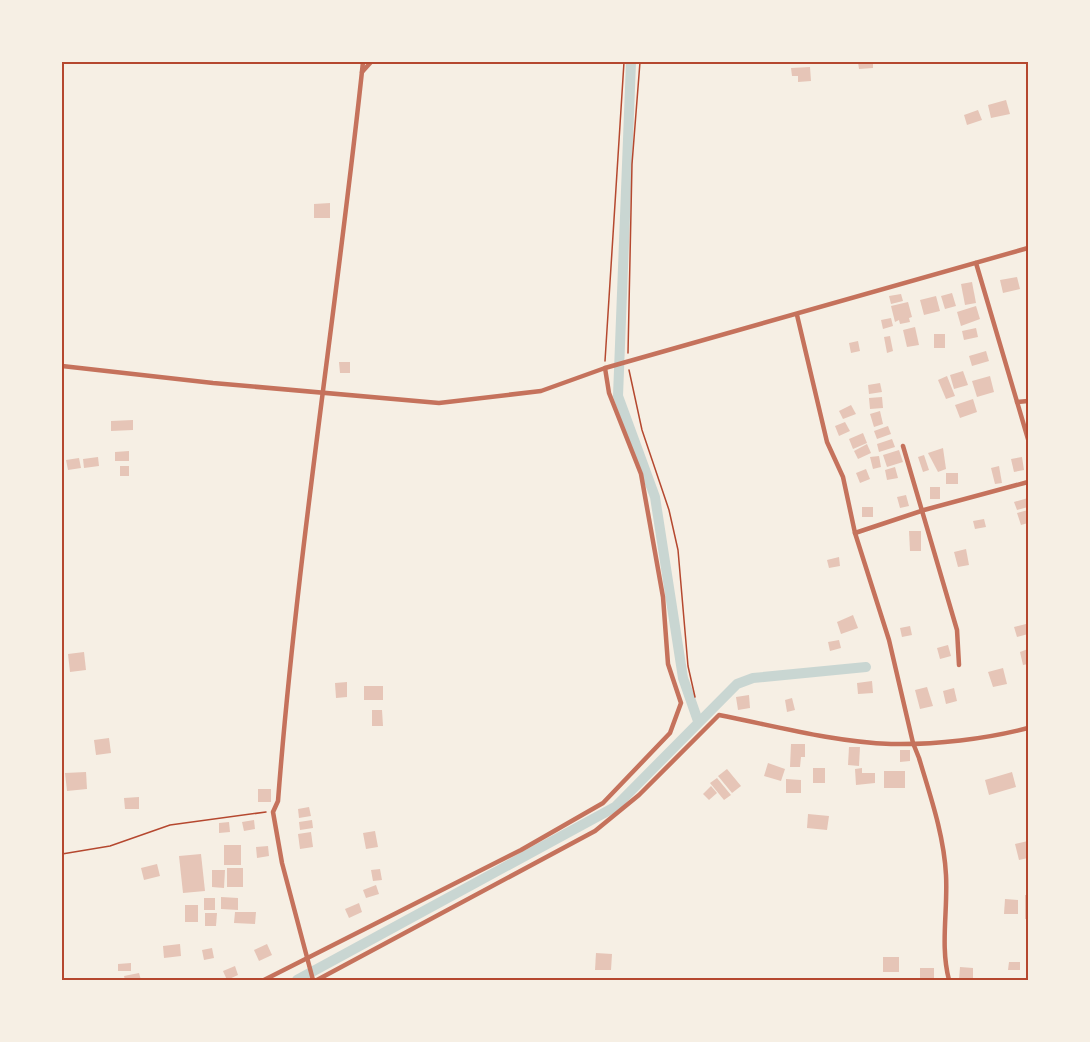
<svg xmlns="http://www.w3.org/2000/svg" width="1090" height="1042" font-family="Roboto,sans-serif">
  <rect width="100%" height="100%" fill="#f6efe4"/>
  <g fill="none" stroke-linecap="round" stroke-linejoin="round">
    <g stroke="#c9d6d2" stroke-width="10">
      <polyline points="631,62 618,396 655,497 683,678 698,721"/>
      <polyline points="297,980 615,807 737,684 753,678 866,667"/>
    </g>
  </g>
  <g fill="#e6c5b7">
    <polygon points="858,62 873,62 873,68 859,69"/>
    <polygon points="810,67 811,81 798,82 798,76 792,76 791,68"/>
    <polygon points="1006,100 1010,114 991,118 988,105"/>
    <polygon points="978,110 982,120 967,125 964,115"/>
    <polygon points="330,203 330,218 314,218 314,204"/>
    <polygon points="1017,277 1020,289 1003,293 1000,280"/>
    <polygon points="972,282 976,303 965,305 961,284"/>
    <polygon points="952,293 956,306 945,309 941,296"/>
    <polygon points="901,294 903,301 891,304 889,296"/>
    <polygon points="936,296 940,311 924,315 920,300"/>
    <polygon points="908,302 912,317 909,318 910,322 900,324 899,320 895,322 891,306"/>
    <polygon points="976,306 980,319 961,326 957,312"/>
    <polygon points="891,318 893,326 883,329 881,320"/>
    <polygon points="915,327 919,345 907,347 903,330"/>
    <polygon points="976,328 978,337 964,340 962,331"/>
    <rect x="934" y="334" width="11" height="14"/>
    <polygon points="890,336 893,351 887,353 884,337"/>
    <polygon points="858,341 860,351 851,353 849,343"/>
    <polygon points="986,351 989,361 972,366 969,356"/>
    <polygon points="339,362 350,362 350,373 340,373"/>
    <polygon points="963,371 968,385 954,389 950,375"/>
    <polygon points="947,376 955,396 946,399 938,380"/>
    <polygon points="990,376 994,392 977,397 972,381"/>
    <polygon points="880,383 882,392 869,394 868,385"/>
    <polygon points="882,397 883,408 870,409 869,398"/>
    <polygon points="973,399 977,412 960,418 955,405"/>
    <polygon points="851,405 856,414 843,419 839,411"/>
    <polygon points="880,411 883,424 874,427 870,414"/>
    <polygon points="133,420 133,430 111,431 111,421"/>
    <polygon points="845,422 850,431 839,436 835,426"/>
    <polygon points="888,426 891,434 877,439 874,431"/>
    <polygon points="863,433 867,443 853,449 849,439"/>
    <polygon points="892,439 895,447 879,452 877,444"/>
    <polygon points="867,444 871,453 858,459 854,451"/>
    <polygon points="943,448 946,469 938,472 928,453"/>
    <polygon points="899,450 903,462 887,467 883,455"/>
    <polygon points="129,451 129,461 115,461 115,452"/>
    <polygon points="924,455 929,470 923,472 918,457"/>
    <polygon points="879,456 881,467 873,469 870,457"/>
    <polygon points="98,457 99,466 84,468 83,459"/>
    <polygon points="1022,457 1024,470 1014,472 1011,459"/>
    <polygon points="79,458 81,468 68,470 66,460"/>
    <rect x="120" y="466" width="9" height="10"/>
    <polygon points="999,466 1002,483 995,484 991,468"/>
    <polygon points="895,467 898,478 887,480 885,470"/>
    <polygon points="866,469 870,479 860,483 856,473"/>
    <rect x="946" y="473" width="12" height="11"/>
    <rect x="930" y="487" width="10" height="12"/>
    <polygon points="906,495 909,506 900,508 897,497"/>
    <polygon points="1028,498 1028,507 1017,510 1014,502"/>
    <rect x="862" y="507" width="11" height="10"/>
    <polygon points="1028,510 1028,523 1021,525 1017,513"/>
    <polygon points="984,519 986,527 975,529 973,521"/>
    <polygon points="909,531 921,531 921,551 910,551"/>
    <polygon points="966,549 969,565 958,567 954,552"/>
    <polygon points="839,557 840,566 829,568 827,560"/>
    <polygon points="853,615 858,628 841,634 837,622"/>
    <polygon points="1026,624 1028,634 1017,637 1014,627"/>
    <polygon points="910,626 912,635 902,637 900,628"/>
    <polygon points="839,640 841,648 830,651 828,642"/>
    <polygon points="948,645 951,656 940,659 937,648"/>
    <polygon points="1028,649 1028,664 1023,665 1020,652"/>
    <polygon points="84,652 86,670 70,672 68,654"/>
    <polygon points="1003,668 1007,684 993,687 988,672"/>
    <polygon points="872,681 873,693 858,694 857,683"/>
    <polygon points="347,682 347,697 336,698 335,683"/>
    <rect x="364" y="686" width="19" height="14"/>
    <polygon points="927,687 933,706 920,709 915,690"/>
    <polygon points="954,688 957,701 946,704 943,691"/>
    <polygon points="749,695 750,708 738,710 736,697"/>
    <polygon points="792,698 795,710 787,712 785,700"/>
    <polygon points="372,710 382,710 383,726 372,726"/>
    <polygon points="109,738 111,753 96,755 94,740"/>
    <polygon points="791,744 805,744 805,757 801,757 800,767 790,767"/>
    <polygon points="849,747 860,747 859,766 848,765"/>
    <polygon points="900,750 910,750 910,761 900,762"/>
    <polygon points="768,763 785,769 781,781 764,776"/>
    <rect x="813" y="768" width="12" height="15"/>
    <polygon points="862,768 862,773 875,773 875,783 856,785 855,769"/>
    <polygon points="727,769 741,786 732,793 718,776"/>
    <rect x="884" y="771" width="21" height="17"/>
    <polygon points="86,772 87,789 67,791 65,773"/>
    <polygon points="1012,772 1016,787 989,795 985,780"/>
    <polygon points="717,778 731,795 724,800 710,783"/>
    <polygon points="786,779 801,780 801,793 786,793"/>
    <polygon points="711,786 717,793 709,800 703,794"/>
    <rect x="258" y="789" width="13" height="13"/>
    <polygon points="139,797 139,809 125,809 124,798"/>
    <polygon points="309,807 311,816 299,818 298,809"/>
    <polygon points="808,814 829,816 827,830 807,828"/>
    <polygon points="254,820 255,829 244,831 242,822"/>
    <polygon points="312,820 313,828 300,830 299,822"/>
    <polygon points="229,822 230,832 219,833 219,823"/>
    <polygon points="375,831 378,847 366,849 363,833"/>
    <polygon points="311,832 313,847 300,849 298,834"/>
    <polygon points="1028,841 1028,858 1019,860 1015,844"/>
    <rect x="224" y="845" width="17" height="20"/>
    <polygon points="268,846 269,856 257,858 256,847"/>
    <polygon points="201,854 205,891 183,893 179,856"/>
    <polygon points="157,864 160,876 144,880 141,868"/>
    <rect x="227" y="868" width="16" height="19"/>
    <polygon points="380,869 382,880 373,881 371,870"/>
    <polygon points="212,870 225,870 224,888 212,887"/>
    <polygon points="376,885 379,894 366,898 363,890"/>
    <rect x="1025" y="895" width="3" height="24"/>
    <polygon points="221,897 238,898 238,910 221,909"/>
    <rect x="204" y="898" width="11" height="12"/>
    <polygon points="1005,899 1018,900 1018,914 1004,914"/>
    <polygon points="359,903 362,912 349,918 345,909"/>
    <rect x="185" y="905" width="13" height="17"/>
    <polygon points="235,912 256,912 255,924 234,923"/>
    <polygon points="205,913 217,913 216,926 205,926"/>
    <polygon points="180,944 181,956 164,958 163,946"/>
    <polygon points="267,944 272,955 259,961 254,950"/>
    <polygon points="212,948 214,958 204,960 202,950"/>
    <polygon points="596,953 612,954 611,970 595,970"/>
    <rect x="883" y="957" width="16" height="15"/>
    <polygon points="1009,962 1020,962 1020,970 1008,970"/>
    <polygon points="131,963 131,971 118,971 118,964"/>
    <polygon points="235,966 238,975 227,980 223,971"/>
    <polygon points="960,967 973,968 973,980 959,980"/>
    <rect x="920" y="968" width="14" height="12"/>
    <polygon points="139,973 141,980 125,980 124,976"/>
  </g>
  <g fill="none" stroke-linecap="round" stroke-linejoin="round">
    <g stroke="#b5482f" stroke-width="1.5">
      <polyline points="628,353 632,164 640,62"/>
      <polyline points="605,361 624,62"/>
      <polyline points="629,370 642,430 669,510 678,550 688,666 695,697"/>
      <polyline points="62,854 110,846 170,825 266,812"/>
    </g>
    <g stroke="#c5725c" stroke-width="4.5">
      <polyline points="62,62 63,62"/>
      <polyline points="362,72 371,62"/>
      <polyline points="976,263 1028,439"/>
      <path d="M797,315L827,442L843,477L855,533L889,640L913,743L919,758C930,795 944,835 946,875C948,910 940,946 949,980"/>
      <polyline points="62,366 213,383 439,403 541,391 605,368 1028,248"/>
      <polyline points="1017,402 1028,401"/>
      <polyline points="903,446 957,630 959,665"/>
      <polyline points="855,533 924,510 1028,482"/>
      <polyline points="264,980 521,850 603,803 670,733 681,703 668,664 663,597 641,474 609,393 605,368"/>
      <path d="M313,980L282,863L273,812L278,801C297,553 337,308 363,62"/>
      <path d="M317,980L595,831L639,795L719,715C775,726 834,742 891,744C935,745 986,739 1028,728"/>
    </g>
  </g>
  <rect width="1090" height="1042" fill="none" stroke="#f6efe4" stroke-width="126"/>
  <rect x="63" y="63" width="964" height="916" fill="none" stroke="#b5482f" stroke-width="2"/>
</svg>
